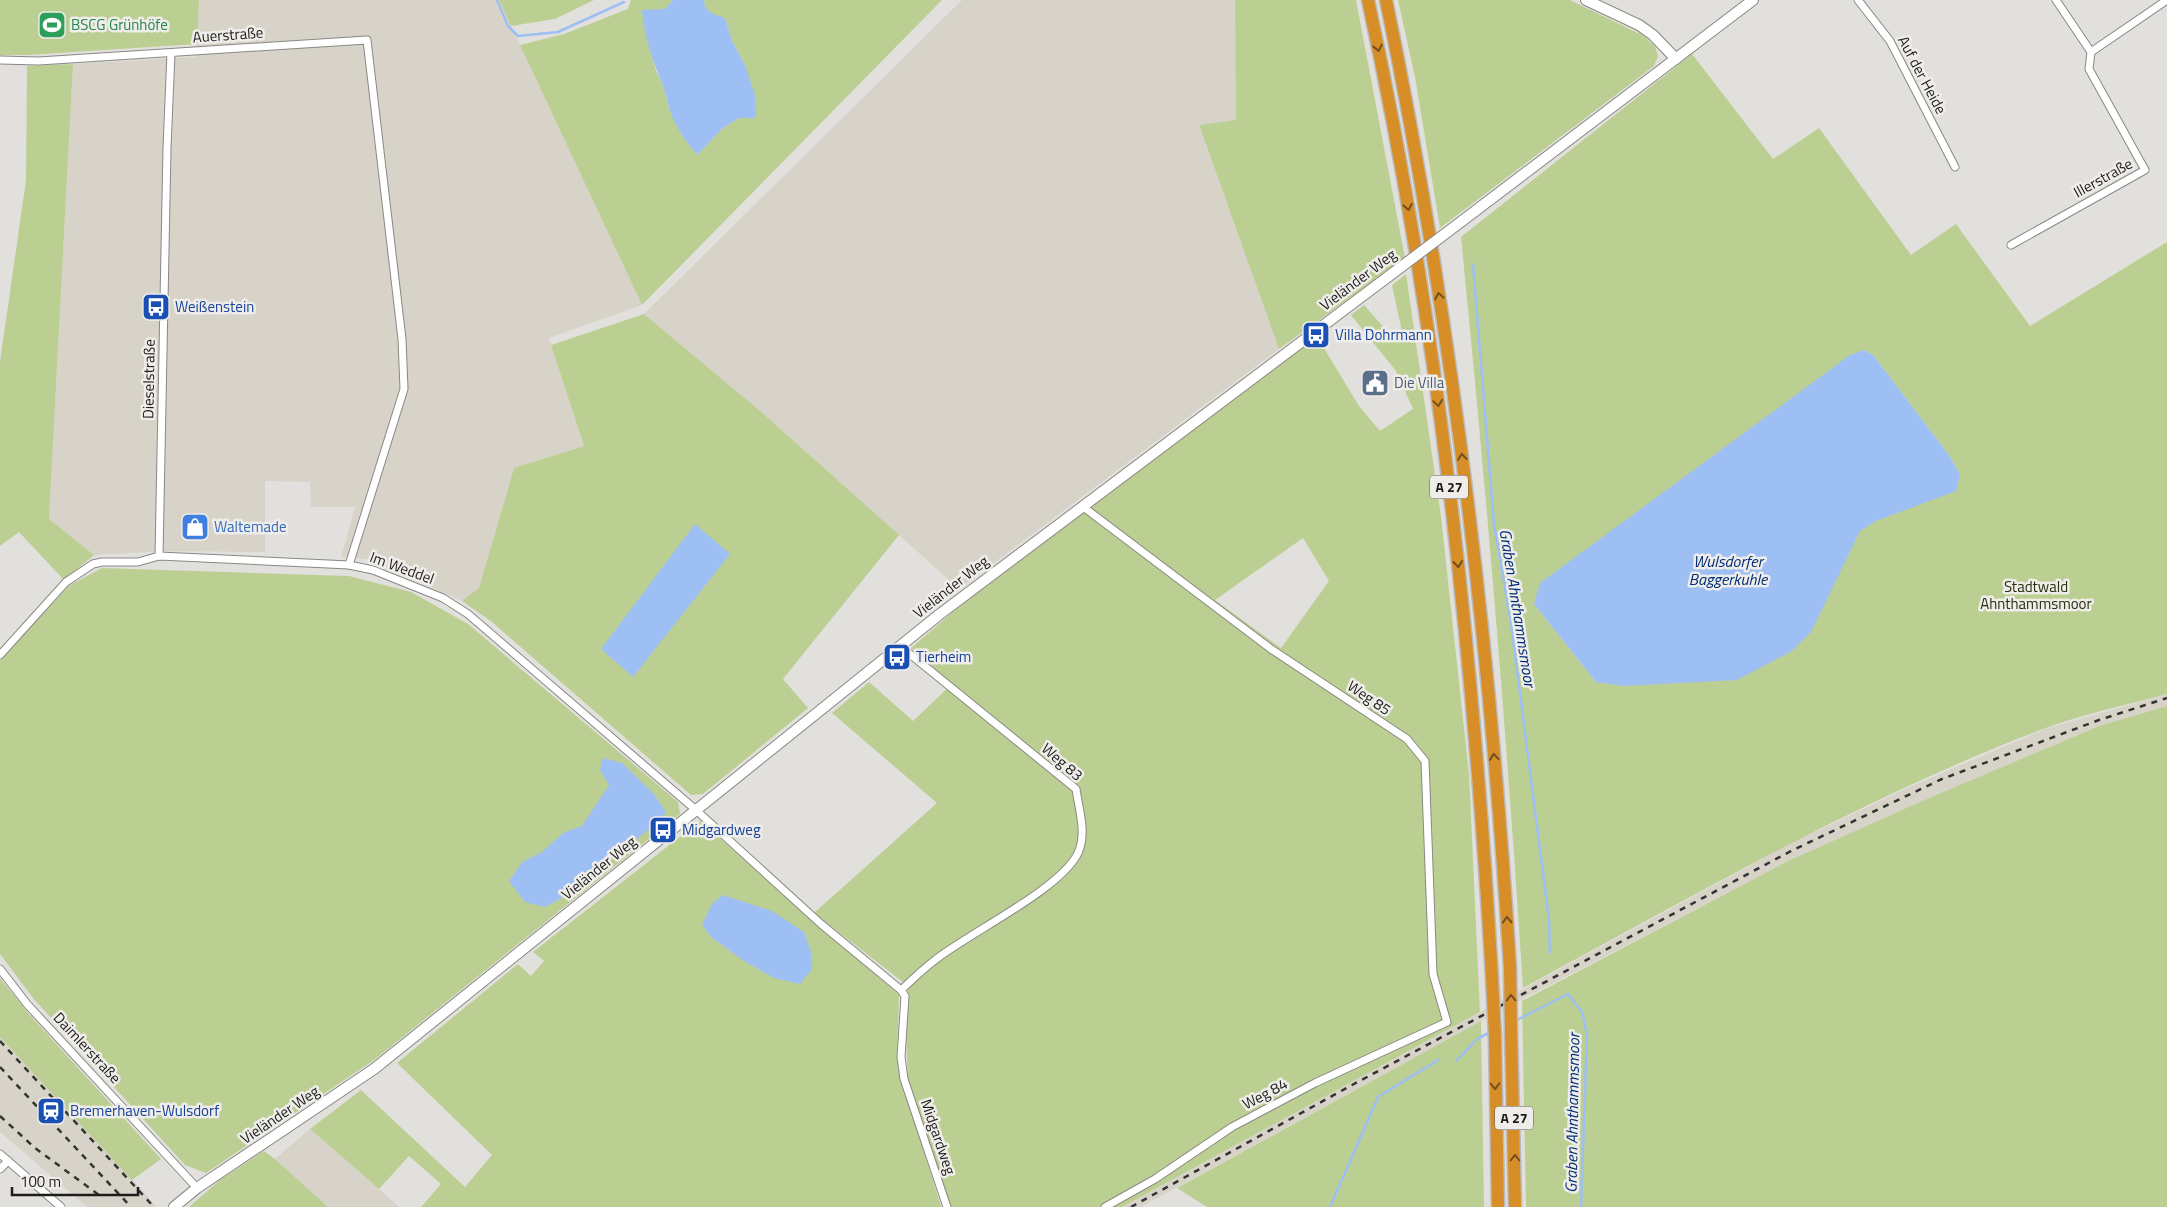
<svg xmlns="http://www.w3.org/2000/svg" width="2167" height="1207" font-family="'Titillium Web',sans-serif">
  <rect width="100%" height="100%" fill="#e2e0dc"/>
  <g fill="#d8d3c8">
    <polygon points="199,0 499,0 642,305 549,338 584,446 514,468 479,589 462,601 368,559 341,557 355,507 311,507 310,482 265,481 265,552 168,551 94,555 49,519 73,64 196,57"/>
    <polygon points="962,0 1235,0 1236,120 1199,126 1279,349 959,589 766,416 644,314"/>
    <polygon points="2167,694 2167,706 2099,726 1922,801 1788,861 1481,1021 1141,1207 1122,1207 1784,847 1907,788 2045,729"/>
    <polygon points="0,1037 99,1143 157,1207 87,1207 0,1132"/>
    <polygon points="310,1129 379,1189 399,1207 328,1207 275,1159"/>
  </g>
  <g fill="#bccf93" fill-rule="evenodd">
    <polygon points="0,0 199,0 197,44 28,55 0,55"/>
    <polygon points="499,0 594,0 555,19 511,26"/>
    <path d="M631,0H673L665,9L651,53L656,71L664,87L669,109L697,155L723,128L739,118L756,117L745,65L732,41L725,18C714,15 705,13 704,0H942L642,305L520,45L564,34L628,9Z"/>
    <polygon points="1235,0 1356,0 1405,258 1279,349 1199,125 1236,120"/>
    <polygon points="1398,0 1570,0 1642,35 1655,46 1658,56 1654,66 1440,228 1415,77"/>
    <path d="M1692,54L1773,159L1819,128L1911,255L1956,224L2030,326L2167,242V694C2126,705 2083,714 2043,729C1862,798 1693,896 1523,988C1507,737 1486,487 1461,237ZM1864,350L1874,356L1951,458L1960,475L1876,521L1596,682L1534,604Z"/>
    <polygon points="73,64 49,519 94,555 64,580 19,532 0,546 0,362 26,180 27,66"/>
    <path d="M1406,274L1441,517L1469,774L1480,1012L1122,1207H951L908,1080L906,1036L908,986L814,913L937,803L832,713L869,682L913,721L952,684L911,648L974,594L1316,335L1359,406L1380,431L1413,409L1396,371L1351,315L1364,305L1394,339L1402,332L1392,285ZM1303,538L1329,581L1281,648L1215,600Z"/>
    <polygon points="644,314 766,416 899,535 783,679 808,708 703,794 691,795 492,622 462,601 479,588 514,468 584,446 551,345"/>
    <polygon points="102,568 349,576 411,592 468,624 678,802 680,814 374,1060 206,1173 185,1165 33,998 0,954 0,659 70,585"/>
    <polygon points="2167,706 2167,1207 1526,1207 1522,1001 1788,861 1922,801 2099,726"/>
    <polygon points="700,821 899,995 897,1056 902,1081 941,1207 421,1207 441,1184 409,1156 379,1189 310,1129 361,1090 465,1187 492,1155 397,1063 518,964 531,976 544,961 533,952"/>
    <polygon points="0,978 28,1013 161,1159 132,1180 0,1037"/>
    <polygon points="1481,1021 1484,1207 1207,1207 1177,1188"/>
    <polygon points="264,1151 275,1159 328,1207 189,1207 220,1180"/>
  </g>
  <g fill="#9ebff4">
    <path d="M673,0H704C705,13 714,14 725,18L732,41L745,65L755,95L756,118H739L723,128L697,155C685,140 675,127 669,108C667,101 666,93 663,86C653,61 644,37 642,10L665,9Z"/>
    <polygon points="1864,350 1874,356 1951,458 1960,475 1956,491 1876,521 1860,531 1811,632 1792,651 1737,680 1623,686 1596,682 1534,604 1540,583 1850,355"/>
    <polygon points="695,524 730,554 633,677 601,649"/>
    <polygon points="603,758 622,763 653,793 666,812 660,821 634,841 583,876 563,897 545,907 525,902 509,881 522,862 542,852 563,833 582,826 609,785 600,770"/>
    <polygon points="723,895 772,911 804,932 811,952 812,969 800,984 774,978 744,961 711,937 702,925 712,904"/>
  </g>
  <g fill="none" stroke-linecap="round" stroke-linejoin="round">
    <g stroke="#9ebff4" stroke-width="2.5">
      <polyline points="497,0 508,26 518,36 558,32 624,2"/>
      <polyline points="1473,265 1494,524 1511,623 1549,920 1550,953"/>
      <polyline points="1515,1021 1568,994 1582,1012 1587,1034 1581,1207"/>
      <polyline points="1456,1061 1478,1038 1491,1032"/>
      <polyline points="1330,1207 1378,1097 1438,1060"/>
    </g>
    <defs>
      <g id="street">
        <polyline points="1858,0 1890,41 1955,167"/>
        <polyline points="2056,0 2091,52 2167,0"/>
        <polyline points="0,60 39,61 367,40 402,339 404,389 349,565"/>
        <polyline points="2011,245 2145,170 2089,69 2091,52"/>
        <polyline points="1082,506 1271,649 1407,739 1425,761 1433,974 1447,1022 1315,1083 1232,1127 1155,1179 1105,1207"/>
        <polyline points="159,556 167,148 171,53"/>
        <path d="M900,646L1076,789C1079,810 1087,833 1078,853C1061,889 969,933 935,960C923,969 912,980 901,990"/>
        <polyline points="0,655 66,582 93,564 102,562 138,562 159,556 349,565 373,570 443,598 468,614 696,810 821,924 901,990 905,996 901,1057 904,1079 947,1207"/>
        <polyline points="0,969 27,1004 197,1188"/>
        <polyline points="0,1154 61,1207"/>
        <polyline points="0,1169 8,1161"/>
      </g>
      <g id="secondary">
        <polyline points="1586,0 1639,25 1653,35 1676,59"/>
        <polyline points="1462,221 1753,0"/>
        <polyline points="174,1207 197,1188 374,1069 940,614 1389,276"/>
      </g>
      <g id="highway">
        <path d="M1368,0C1438,322 1473,650 1492,978"/>
        <path d="M1386,0C1452,319 1490,643 1510,968"/>
        <polyline points="1511,1029 1515,1207"/>
        <polyline points="1495,1037 1498,1207"/>
      </g>
    </defs>
    <use href="#street" stroke="#898884" stroke-width="9"/>
    <use href="#secondary" stroke="#898884" stroke-width="12"/>
    <use href="#highway" stroke="#bbb" stroke-width="15"/>
    <use href="#street" stroke="#fff" stroke-width="7"/>
    <use href="#secondary" stroke="#fff" stroke-width="10"/>
    <use href="#highway" stroke="#d88e27" stroke-width="12"/>
    <g stroke="#343331" stroke-width="2.5" stroke-dasharray="6 6" stroke-linecap="butt">
      <polyline points="0,1041 154,1207"/>
      <polyline points="0,1067 131,1207"/>
      <polyline points="0,1116 35,1148 99,1195"/>
      <polyline points="1131,1207 1352,1085 1791,851 1942,779 2099,720 2167,698"/>
    </g>
    <defs>
      <polyline id="secondary-bridge" points="1389,276 1462,221"/>
      <g id="highway-bridge">
        <polyline points="1510,968 1511,1029"/>
        <polyline points="1492,978 1495,1037"/>
      </g>
    </defs>
    <use href="#secondary-bridge" stroke="#898884" stroke-width="12" stroke-linecap="butt"/>
    <use href="#highway-bridge" stroke="#bbb" stroke-width="15" stroke-linecap="butt"/>
    <use href="#secondary-bridge" stroke="#fff" stroke-width="10"/>
    <use href="#highway-bridge" stroke="#d88e27" stroke-width="12"/>
  </g>
  <defs><path id="oneway-chevron" d="M-2-3.5L2.5 0L-2 3.5" fill="none" stroke-width="1.6" stroke-linecap="round" stroke-linejoin="round" transform="scale(1.25)"/></defs>
  <g stroke="#714f20">
    <use href="#oneway-chevron" transform="translate(1378 48) rotate(78)"/>
    <use href="#oneway-chevron" transform="translate(1408 207) rotate(80)"/>
    <use href="#oneway-chevron" transform="translate(1439 296) rotate(-99)"/>
    <use href="#oneway-chevron" transform="translate(1438 403) rotate(82)"/>
    <use href="#oneway-chevron" transform="translate(1462 457) rotate(-97)"/>
    <use href="#oneway-chevron" transform="translate(1458 564) rotate(84)"/>
    <use href="#oneway-chevron" transform="translate(1494 757) rotate(-95)"/>
    <use href="#oneway-chevron" transform="translate(1507 920) rotate(-93)"/>
    <use href="#oneway-chevron" transform="translate(1511 998) rotate(-92)"/>
    <use href="#oneway-chevron" transform="translate(1495 1086) rotate(89)"/>
    <use href="#oneway-chevron" transform="translate(1515 1158) rotate(-90)"/>
  </g>
  <defs>
    <symbol id="stadium-square" viewBox="-11 -11 22 22"><rect x="-9" y="-9" width="18" height="18" rx="4" fill="#2e9e5b" stroke="#efede9"/><path d="M0-5a6.5 5 0 1 0 0 10a6.5 5 0 1 0 0-10ZM-3.5-1.8h7v3.6h-7Z" fill="#fff"/></symbol>
    <symbol id="bus-square" viewBox="-11 -11 22 22"><rect x="-9" y="-9" width="18" height="18" rx="4" fill="#1a4fb4" stroke="#efede9"/><path d="M-5-6H5V4H4V6H2V4H-2V6H-4V4H-5ZM-3.5-4V0h7V-4ZM-3.5 1.2v1.5H-2V1.2ZM2 1.2v1.5H3.5V1.2Z" fill="#fff"/></symbol>
    <symbol id="civic-square" viewBox="-11 -11 22 22"><rect x="-9" y="-9" width="18" height="18" rx="4" fill="#5c6f8a" stroke="#efede9"/><path d="M-.6-6.5H3V-4.5H.6V-3L4-1V1h2V6H-6V1h2V-1L-.6-3ZM-1.2 2.5V6h2.4V2.5Z" fill="#fff"/></symbol>
    <symbol id="shop-square" viewBox="-11 -11 22 22"><rect x="-9" y="-9" width="18" height="18" rx="4" fill="#3f7fe0" stroke="#efede9"/><path d="M-5-2.5h2.3a2.7 3.5 0 0 1 5.4 0H5L5.5 6h-11ZM-1.5-2.5h3a1.5 2.3 0 0 0-3 0Z" fill="#fff"/></symbol>
    <symbol id="station-square" viewBox="-11 -11 22 22"><rect x="-9" y="-9" width="18" height="18" rx="4" fill="#1a4fb4" stroke="#efede9"/><path d="M-3-6H3Q5-6 5-4V2Q5 4 3 4L4.5 6H3L1.5 4h-3L-3 6H-4.5L-3 4Q-5 4-5 2V-4Q-5-6-3-6ZM-3.5-4v3h7v-3ZM-3.5 1v1.5H-2V1ZM2 1v1.5H3.5V1Z" fill="#fff"/></symbol>
  </defs>
  <g fill-rule="evenodd">
    <use href="#stadium-square" x="36" y="9" width="32" height="32"/>
    <use href="#bus-square" x="140" y="291" width="32" height="32"/>
    <use href="#bus-square" x="1300" y="319" width="32" height="32"/>
    <use href="#civic-square" x="1359" y="367" width="32" height="32"/>
    <use href="#shop-square" x="179" y="511" width="32" height="32"/>
    <use href="#bus-square" x="881" y="641" width="32" height="32"/>
    <use href="#bus-square" x="647" y="814" width="32" height="32"/>
    <use href="#station-square" x="35" y="1095" width="32" height="32"/>
  </g>
  <g text-anchor="middle" stroke-width="5" stroke-linejoin="round" paint-order="stroke">
    <g fill="#efede9" stroke="#5c5b59" stroke-width="1">
      <rect x="1430" y="475.5" width="38" height="23" rx="4"/>
      <rect x="1495" y="1106.5" width="38" height="23" rx="4"/>
    </g>
    <g font-size="14" font-weight="bold" fill="#1d1c1b">
      <text x="1449" y="492">A 27</text>
      <text x="1514" y="1123">A 27</text>
    </g>
    <g font-size="15" fill="#27864d" stroke="#efede9" text-anchor="start">
      <text x="71" y="30">BSCG Grünhöfe</text>
    </g>
    <g font-size="15" fill="#1d1c1b" stroke="#efede9">
      <text transform="translate(228 35) rotate(-4)" y="5">Auerstraße</text>
      <text transform="translate(1922 75) rotate(62)" y="5">Auf der Heide</text>
      <text transform="translate(2103 178) rotate(-29)" y="5">Illerstraße</text>
      <text transform="translate(1358 280) rotate(-37)" y="5">Vieländer Weg</text>
      <text transform="translate(149 379) rotate(-89)" y="5">Dieselstraße</text>
      <text transform="translate(402 568) rotate(20)" y="5">Im Weddel</text>
      <text transform="translate(951 587) rotate(-38)" y="5">Vieländer Weg</text>
      <text transform="translate(1369 698) rotate(34)" y="5">Weg 85</text>
      <text transform="translate(1062 762) rotate(41)" y="5">Weg 83</text>
      <text transform="translate(599 868) rotate(-39)" y="5">Vieländer Weg</text>
      <text transform="translate(87 1048) rotate(47)" y="5">Daimlerstraße</text>
      <text transform="translate(1265 1094) rotate(-28)" y="5">Weg 84</text>
      <text transform="translate(280 1115) rotate(-34)" y="5">Vieländer Weg</text>
      <text transform="translate(938 1137) rotate(71)" y="5">Midgardweg</text>
    </g>
    <g font-size="15" fill="#164399" stroke="#efede9" text-anchor="start">
      <text x="175" y="312">Weißenstein</text>
      <text x="1335" y="340">Villa Dohrmann</text>
      <text x="916" y="662">Tierheim</text>
      <text x="682" y="835">Midgardweg</text>
      <text x="70" y="1116">Bremerhaven-Wulsdorf</text>
    </g>
    <g font-size="15" fill="#4e5e75" stroke="#efede9" text-anchor="start">
      <text x="1394" y="388">Die Villa</text>
    </g>
    <g font-size="15" fill="#366cbe" stroke="#efede9" text-anchor="start">
      <text x="214" y="532">Waltemade</text>
    </g>
    <g font-size="15" fill="#27300f" stroke="#efede9">
      <text x="2036" y="592">Stadtwald<tspan x="2036" dy="17">Ahnthammsmoor</tspan></text>
    </g>
    <g font-size="16" font-style="italic" fill="#002d77" stroke="#efede9">
      <text x="1728" y="567">Wulsdorfer<tspan x="1728" dy="18">Baggerkuhle</tspan></text>
      <text transform="translate(1518 608) rotate(81)" y="6">Graben Ahnthammsmoor</text>
      <text transform="translate(1572 1113) rotate(-89)" y="6">Graben Ahnthammsmoor</text>
    </g>
  </g>
  <path d="M12 1187v8h126v-8" fill="none" stroke="#1d1c1b" stroke-width="2.5"/>
  <text x="20" y="1187" font-size="15" fill="#1d1c1b" stroke="#efede9" stroke-width="4" paint-order="stroke">100 m</text>
</svg>
